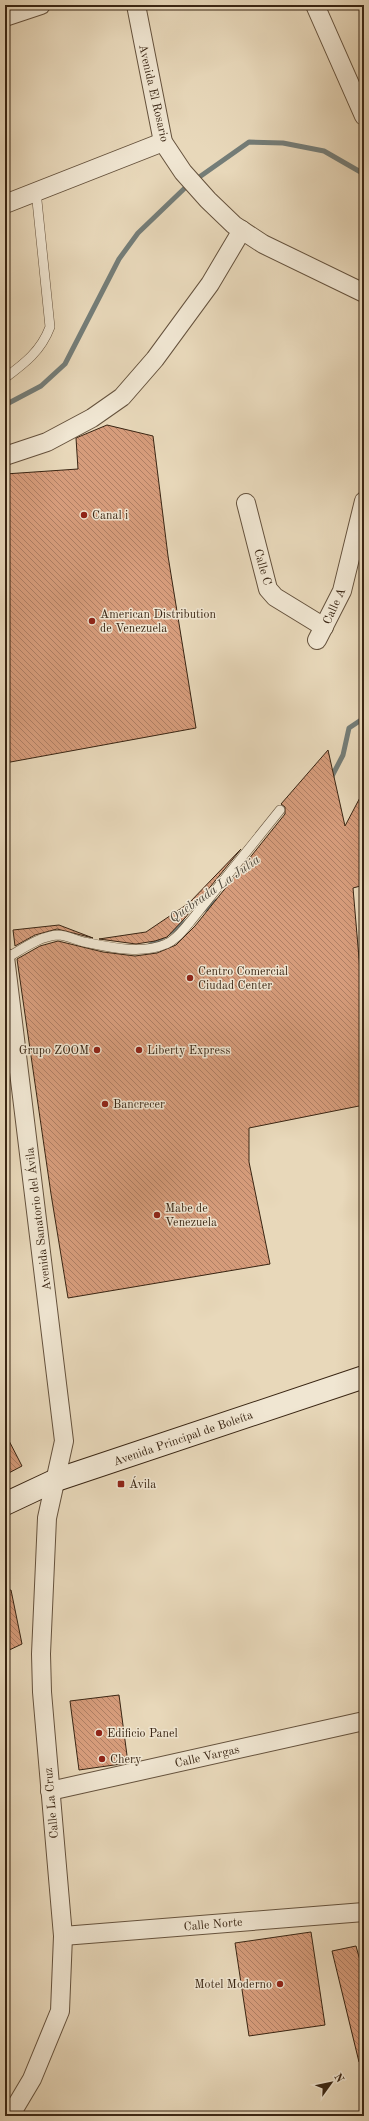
<svg xmlns="http://www.w3.org/2000/svg" width="369" height="2121" font-family="'Old Standard TT',serif">
  <defs>
    <pattern id="building-back-hatch" width="6" height="6" patternUnits="userSpaceOnUse"><rect width="6" height="6" fill="#d69c7b"/><path d="M-1 5l2 2M0 0l6 6M5-1l2 2" fill="none" stroke="#af7f64"/></pattern>
  </defs>
  <rect width="100%" height="100%" fill="#e8d8ba"/>
  <filter id="stains"><feTurbulence type="fractalNoise" baseFrequency=".005" numOctaves="4"/><feColorMatrix values="0 0 0 0 .2 0 0 0 0 .09 0 0 0 0 .02 0 0 0 .5 -.17"/></filter>
  <radialGradient id="worn" r=".72"><stop offset=".6" stop-color="#630" stop-opacity="0"/><stop offset="1" stop-color="#630" stop-opacity=".3"/></radialGradient>
  <g fill="none" stroke-linecap="round" stroke-linejoin="round">
    <g stroke="#747d78" stroke-width="5">
      <polyline points="5,405 41,386 65,364 119,259 138,233 188,185 249,142 283,143 324,151 364,174"/>
      <polyline points="330,780 343,755 349,728 364,718"/>
      <polyline points="202,911 217,901"/>
      <polyline points="149,946 187,921"/>
    </g>
  </g>
  <g fill="url(#building-back-hatch)" stroke="#392513">
    <polygon points="107,425 153,436 168,556 196,728 5,763 5,474 78,469 76,438"/>
    <polygon points="328,750 345,826 364,790 364,885 353,888 364,1017 364,1105 249,1128 249,1162 270,1264 68,1298 51,1194 17,959 40,946 58,941 103,952 135,956 157,953 176,945 195,926 285,814 285,807 281,804"/>
    <polygon points="241,849 185,918 167,937 155,941 136,944 99,939 146,932 189,903"/>
    <polygon points="59,925 93,938 57,929 35,935 15,946 13,930"/>
    <polygon points="5,1433 22,1466 5,1475"/>
    <polygon points="5,1590 11,1590 22,1644 5,1652"/>
    <polygon points="119,1695 128,1763 79,1770 70,1701"/>
    <polygon points="311,1932 325,2025 249,2036 235,1943"/>
    <polygon points="356,1946 361,1964 364,1963 364,2062 359,2062 332,1951"/>
  </g>
  <g fill="none" stroke-linecap="round" stroke-linejoin="round">
    <defs>
      <g id="lane">
        <path d="M5,378C25,363 41,351 50,327L36,191"/>
        <path d="M5,959C21,950 39,936 58,935C66,935 76,940 84,942C109,947 141,955 166,944C176,940 183,930 190,922L280,810"/>
      </g>
      <g id="street">
        <polyline points="136,5 163,142 183,172 208,200 234,225 263,244 364,293"/>
        <polyline points="315,5 364,116"/>
        <polyline points="5,17 41,5"/>
        <polyline points="5,204 163,142"/>
        <polyline points="5,456 47,442 92,418 122,397 155,359 210,284 242,230"/>
        <polyline points="246,503 268,589 275,597 324,627"/>
        <polyline points="317,640 342,591 364,501"/>
        <polyline points="5,957 64,1441 47,1518 41,1654 42,1692 63,1936 60,2011 32,2079 10,2116"/>
        <polyline points="50,1791 364,1721"/>
        <polyline points="63,1936 364,1912"/>
      </g>
      <polyline id="secondary" points="5,1504 56,1480 364,1377"/>
    </defs>
    <use href="#lane" stroke="#65523d" stroke-width="10"/>
    <use href="#street" stroke="#65523d" stroke-width="20"/>
    <use href="#secondary" stroke="#392513" stroke-width="24"/>
    <use href="#lane" stroke="#f0e6d2" stroke-width="9"/>
    <use href="#street" stroke="#f0e6d2" stroke-width="18"/>
    <use href="#secondary" stroke="#f0e6d2" stroke-width="22"/>
  </g>
  <g fill="#8f2418" stroke="#f0e6d2" stroke-width="1.5">
    <circle cx="84" cy="515" r="4"/>
    <circle cx="92" cy="621" r="4"/>
    <circle cx="190" cy="978" r="4"/>
    <circle cx="97" cy="1050" r="4"/>
    <circle cx="139" cy="1050" r="4"/>
    <circle cx="105" cy="1104" r="4"/>
    <circle cx="157" cy="1215" r="4"/>
    <rect x="117" y="1480" width="8" height="8" rx="2"/>
    <circle cx="99" cy="1733" r="4"/>
    <circle cx="102" cy="1759" r="4"/>
    <circle cx="280" cy="1984" r="4"/>
  </g>
  <g text-anchor="middle" stroke-width="3" stroke-linejoin="round" paint-order="stroke">
    <g font-size="12" fill="#392513" stroke="#f0e6d2">
      <text transform="translate(154 93) rotate(77)" y="4">Avenida El Rosario</text>
      <text transform="translate(263 567) rotate(74)" y="4">Calle C</text>
      <text transform="translate(334 606) rotate(-66)" y="4">Calle A</text>
      <text transform="translate(38 1219) rotate(-97)" y="4">Avenida Sanatorio del Ávila</text>
      <text transform="translate(183 1438) rotate(-19)" y="4">Avenida Principal de Boleíta</text>
      <text transform="translate(207 1756) rotate(-13)" y="4">Calle Vargas</text>
      <text transform="translate(51 1803) rotate(-95)" y="4">Calle La Cruz</text>
      <text transform="translate(213 1924) rotate(-5)" y="4">Calle Norte</text>
    </g>
    <g font-size="12" fill="#392513" stroke="#f0e6d2" text-anchor="start">
      <text x="92" y="519">Canal i</text>
      <text x="100" y="618">American Distribution<tspan x="100" dy="14">de Venezuela</tspan></text>
      <text x="198" y="975">Centro Comercial<tspan x="198" dy="14">Ciudad Center</tspan></text>
      <text x="89" y="1054" text-anchor="end">Grupo ZOOM</text>
      <text x="147" y="1054">Liberty Express</text>
      <text x="113" y="1108">Bancrecer</text>
      <text x="165" y="1212">Mabe de<tspan x="165" dy="14">Venezuela</tspan></text>
      <text x="129" y="1488">Ávila</text>
      <text x="107" y="1737">Edificio Panel</text>
      <text x="110" y="1763">Chery</text>
      <text x="272" y="1988" text-anchor="end">Motel Moderno</text>
    </g>
    <g font-size="13" font-style="italic" fill="#524a3d" stroke="#f0e6d2">
      <text transform="translate(214 888) rotate(-35)" y="5">Quebrada La Julia</text>
    </g>
  </g>
  <rect width="369" height="2121" fill="none" stroke="#e8d8ba" stroke-width="20"/>
  <rect x="6" y="6" width="357" height="2109" fill="none" stroke="#392513" stroke-width="2"/>
  <rect x="10" y="10" width="349" height="2101" fill="none" stroke="#392513"/>
  <g transform="translate(331 2083) rotate(57)" stroke="#f0e6d2" stroke-width="3" paint-order="stroke">
  <path d="M0-3L7 15L0 10L-7 15Z" fill="#392513"/>
  <text y="-6" font-size="11" font-weight="bold" text-anchor="middle" fill="#392513">N</text>
  </g>
  <rect width="100%" height="100%" filter="url(#stains)"/>
  <rect width="100%" height="100%" fill="url(#worn)"/>
</svg>
